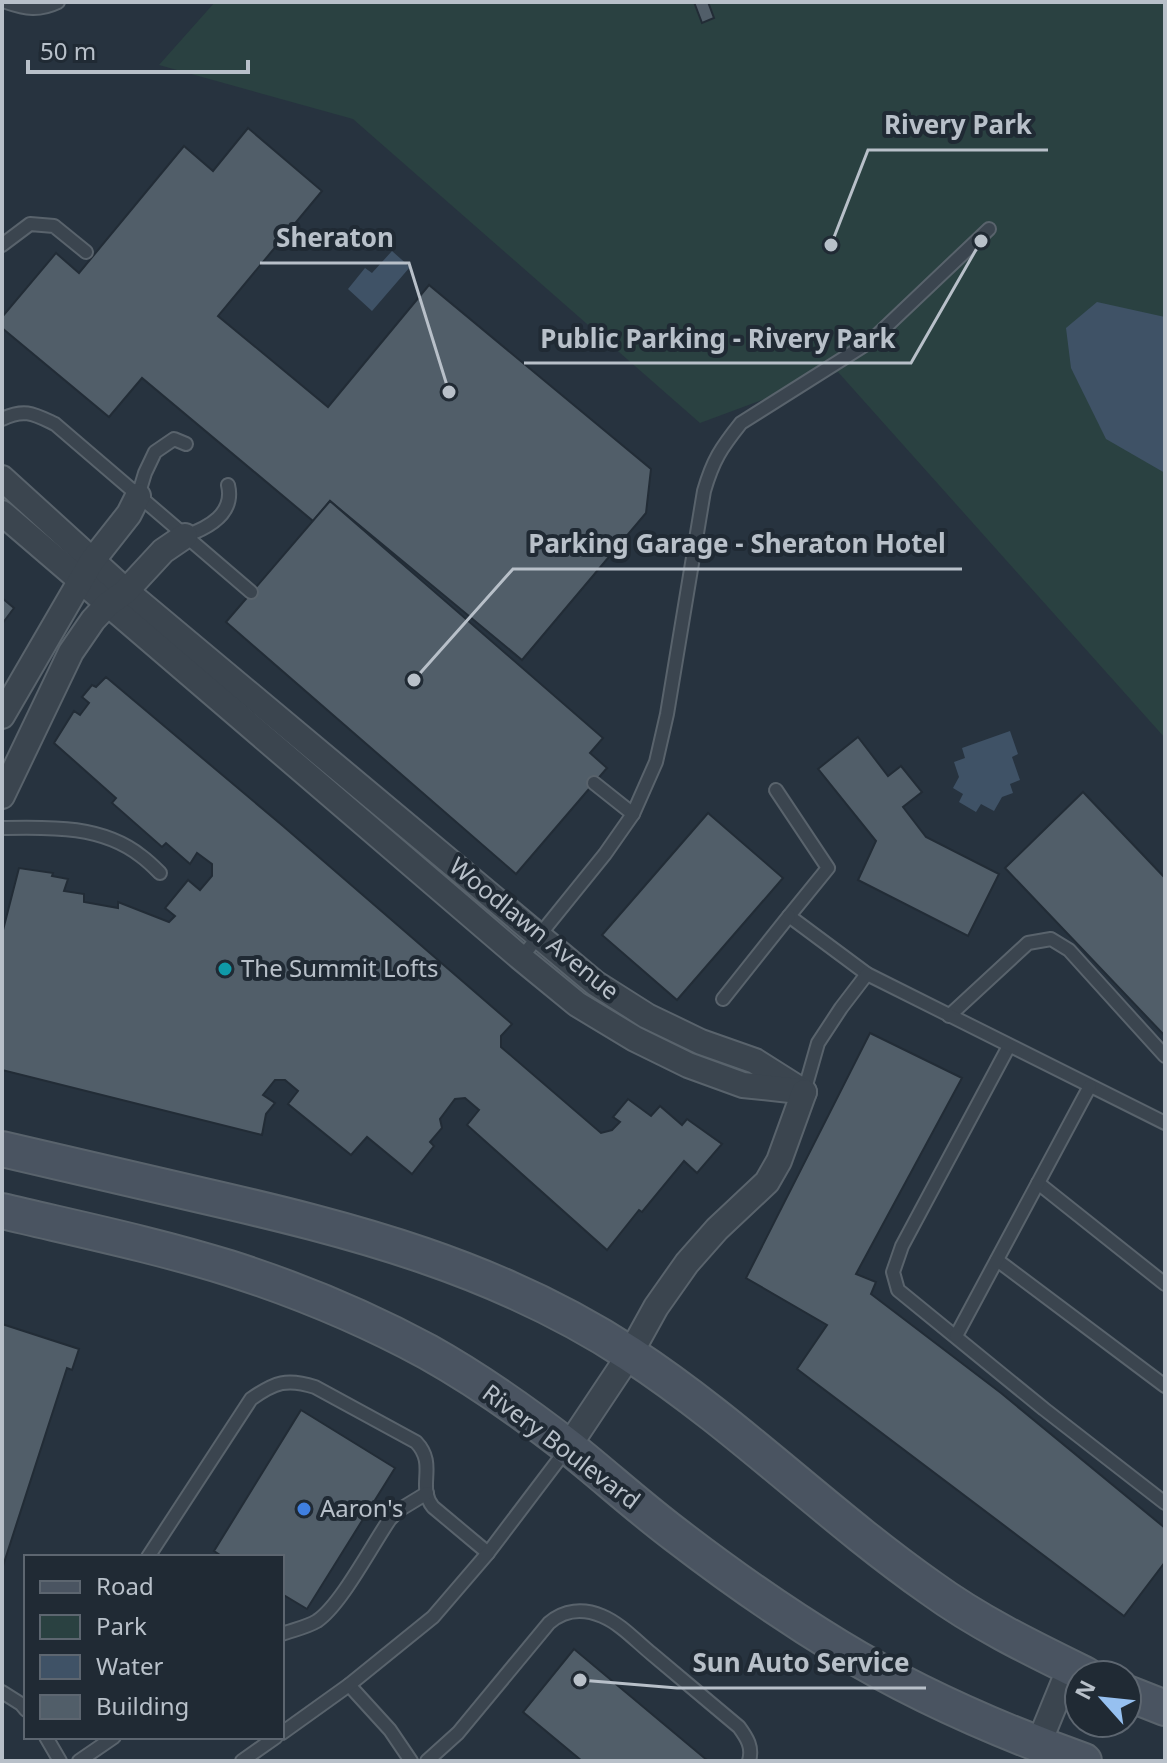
<svg xmlns="http://www.w3.org/2000/svg" width="1167" height="1763" font-family="'Noto Sans',sans-serif">
  <rect width="100%" height="100%" fill="#27333f"/>
  <polygon fill="#2a4141" points="215,2 1165,2 1165,738 838,372 700,423 353,119 159,65"/>
  <g fill="#3f5266">
    <polygon points="392,251 410,267 372,311 348,289 365,268 372,273"/>
    <polygon points="1097,302 1165,317 1165,473 1106,439 1071,368 1066,328"/>
    <polygon points="1010,731 1018,754 1012,757 1020,780 1010,784 1013,793 1002,797 994,811 981,804 976,812 959,802 963,794 953,788 959,777 954,762 965,758 962,748"/>
  </g>
  <g fill="#515e69" stroke="#222c36" stroke-width="2">
    <polygon points="694,2 708,2 714,18 702,23"/>
    <polygon points="248,128 322,191 218,316 328,407 429,285 651,469 646,513 522,660 330,501 313,521 142,378 109,417 2,328 2,317 56,253 79,273 184,146 213,171"/>
    <polygon points="330,501 603,738 590,753 607,768 516,874 226,622"/>
    <polygon points="2,598 14,608 2,624"/>
    <polygon points="106,677 283,826 512,1024 501,1036 501,1047 601,1133 612,1130 620,1122 613,1117 628,1099 651,1116 660,1106 682,1125 687,1119 722,1144 697,1173 684,1161 642,1212 639,1210 607,1250 467,1125 479,1110 465,1098 455,1099 440,1119 442,1128 430,1142 434,1146 412,1174 367,1137 351,1155 288,1104 298,1091 285,1080 275,1080 263,1095 275,1103 266,1114 262,1135 2,1070 2,934 19,868 53,873 52,876 68,879 64,891 84,894 84,902 118,908 118,902 169,922 175,916 165,908 188,880 200,890 212,876 212,864 197,853 190,864 166,843 162,847 112,803 116,798 54,743 74,711 80,715 89,703 82,697 92,685 96,687"/>
    <polygon points="858,737 888,776 901,766 922,792 903,807 926,837 999,874 968,936 858,880 876,841 818,769"/>
    <polygon points="1083,792 1165,878 1165,1036 1005,868"/>
    <polygon points="708,813 783,878 677,1000 602,935"/>
    <polygon points="870,1033 962,1078 856,1274 876,1282 871,1294 1001,1393 1165,1528 1165,1562 1124,1616 797,1369 827,1325 746,1278"/>
    <polygon points="2,1324 79,1349 72,1370 67,1368 2,1569"/>
    <polygon points="301,1410 395,1468 307,1609 282,1594 282,1557 223,1557 214,1551"/>
    <polygon points="574,1649 708,1761 582,1761 523,1712"/>
  </g>
  <g fill="none" stroke-linecap="round" stroke-linejoin="round">
    <defs>
      <g id="lane">
        <path d="M6,2C26,9 39,11 58,2"/>
        <polyline points="2,245 30,224 54,226 86,252"/>
        <path d="M2,419C25,408 34,414 55,424L251,592"/>
        <polyline points="138,496 145,473 155,452 174,439 186,444"/>
        <path d="M185,536C208,528 235,514 228,485"/>
        <polyline points="594,783 633,814"/>
        <polyline points="776,790 828,868 789,916 867,974"/>
        <path d="M2,828C49,827 102,825 141,856C148,861 154,867 160,873"/>
        <path d="M521,958L605,854L633,814L656,762L667,714L704,491C713,460 721,448 741,423L871,341L989,229"/>
        <polyline points="723,999 789,916"/>
        <polyline points="949,1016 1028,943 1051,939 1069,950 1165,1056"/>
        <polyline points="1009,1046 902,1246 893,1272 898,1290 1044,1409 1165,1503"/>
        <polyline points="804,1092 818,1043 841,1008 867,974 1165,1123"/>
        <polyline points="1038,1183 1165,1284"/>
        <polyline points="997,1260 1165,1386"/>
        <polyline points="956,1336 1090,1086"/>
        <path d="M148,1557L251,1399C275,1382 287,1378 315,1387L416,1442C438,1465 416,1486 433,1507L488,1553"/>
        <path d="M282,1634C293,1630 307,1627 317,1621C341,1605 372,1545 390,1519L399,1510L427,1493"/>
        <polyline points="349,1685 390,1730 411,1761"/>
        <polyline points="2,1692 21,1704 26,1710"/>
        <polyline points="282,1733 349,1685 433,1617 488,1553 566,1450"/>
        <polyline points="46,1737 60,1761"/>
        <polyline points="79,1761 114,1737"/>
        <polyline points="242,1761 276,1737"/>
        <path d="M427,1761L458,1733L549,1623C564,1610 583,1608 602,1616C621,1624 636,1641 652,1654C681,1678 710,1703 739,1727C747,1738 753,1747 749,1761"/>
      </g>
      <g id="street">
        <polyline points="2,478 126,591 595,983 647,1016 701,1042 755,1061 804,1092"/>
        <polyline points="2,513 521,958 577,1004 635,1039 688,1065 743,1085 799,1091"/>
        <polyline points="2,716 92,561 129,514 138,496"/>
        <polyline points="2,796 71,652 93,620 107,605 126,591 163,551 185,536"/>
        <polyline points="568,1447 630,1354 656,1307 687,1263 717,1229 767,1182 779,1161 804,1092"/>
        <polyline points="1038,1745 1070,1667"/>
      </g>
      <g id="secondary">
        <path d="M2,1149C68,1164 134,1180 200,1195C353,1230 497,1267 630,1354C737,1424 827,1515 931,1588C979,1623 1033,1649 1086,1675"/>
        <path d="M2,1211C78,1229 155,1245 229,1268C295,1289 367,1319 428,1352C478,1380 526,1414 571,1449C606,1477 640,1508 676,1535C728,1575 782,1613 838,1647C915,1694 1000,1731 1084,1761"/>
        <polyline points="1127,1693 1165,1708"/>
      </g>
    </defs>
    <use href="#lane" stroke="#59636c" stroke-width="16"/>
    <use href="#street" stroke="#59636c" stroke-width="28"/>
    <use href="#secondary" stroke="#59636c" stroke-width="38"/>
    <use href="#lane" stroke="#3b454f" stroke-width="12"/>
    <use href="#street" stroke="#3b454f" stroke-width="24"/>
    <use href="#secondary" stroke="#4a5461" stroke-width="34"/>
  </g>
  <circle fill="#0f9aa8" stroke="#202a34" stroke-width="3" cx="225" cy="969" r="8"/>
  <circle fill="#3f7fe0" stroke="#202a34" stroke-width="3" cx="304" cy="1509" r="8"/>
  <g text-anchor="middle" stroke-width="8" stroke-linejoin="round" paint-order="stroke">
    <g font-size="24" fill="#b8c0c9" stroke="#202a34">
      <text transform="translate(534 929) rotate(39)" y="8">Woodlawn Avenue</text>
      <text transform="translate(561 1447) rotate(37)" y="8">Rivery Boulevard</text>
    </g>
    <g font-size="24" fill="#b8c0c9" stroke="#202a34" text-anchor="start">
      <text x="241" y="977">The Summit Lofts</text>
      <text x="320" y="1517">Aaron's</text>
    </g>
  </g>
  <path fill="none" stroke="#b8c0c9" stroke-width="3" d="M831 245L868 150H1048M449 392L409 263H260M981 241L911 363H524M414 680L513 569H962M580 1680L677 1688H926"/>
  <g fill="#b8c0c9" stroke="#202a34" stroke-width="3">
    <circle cx="831" cy="245" r="8"/>
    <circle cx="449" cy="392" r="8"/>
    <circle cx="981" cy="241" r="8"/>
    <circle cx="414" cy="680" r="8"/>
    <circle cx="580" cy="1680" r="8"/>
  </g>
  <g font-size="26" text-anchor="middle" font-weight="bold" fill="#b8c0c9" stroke="#202a34" stroke-width="8" stroke-linejoin="round" paint-order="stroke">
    <text x="958" y="134">Rivery Park</text>
    <text x="335" y="247">Sheraton</text>
    <text x="718" y="348">Public Parking - Rivery Park</text>
    <text x="737" y="553">Parking Garage - Sheraton Hotel</text>
    <text x="801" y="1672">Sun Auto Service</text>
  </g>
  <rect width="1167" height="1763" fill="none" stroke="#b8c0c9" stroke-width="8"/>
  <rect x="24" y="1555" width="260" height="184" fill="#202a34" stroke="#5d6670" stroke-width="2"/>
  <rect x="40" y="1581" width="40" height="12" fill="#4a5461" stroke="#5d6670" stroke-width="2"/>
  <text x="96" y="1595" font-size="24" fill="#b8c0c9">Road</text>
  <rect x="40" y="1615" width="40" height="24" fill="#2a4141" stroke="#5d6670" stroke-width="2"/>
  <text x="96" y="1635" font-size="24" fill="#b8c0c9">Park</text>
  <rect x="40" y="1655" width="40" height="24" fill="#3f5266" stroke="#5d6670" stroke-width="2"/>
  <text x="96" y="1675" font-size="24" fill="#b8c0c9">Water</text>
  <rect x="40" y="1695" width="40" height="24" fill="#515e69" stroke="#5d6670" stroke-width="2"/>
  <text x="96" y="1715" font-size="24" fill="#b8c0c9">Building</text>
  <g transform="translate(1103 1699) rotate(297)"><circle r="38" fill="#202a34" stroke="#5d6670" stroke-width="2"/>
  <path d="M0-6L14 30L0 20L-14 30Z" fill="#96c0f0"/>
  <text y="-12" font-size="22" font-weight="bold" text-anchor="middle" fill="#b8c0c9">N</text>
  </g>
  <path d="M28 60v12h220v-12" fill="none" stroke="#b8c0c9" stroke-width="4"/>
  <text x="40" y="60" font-size="24" fill="#b8c0c9" stroke="#202a34" stroke-width="6" paint-order="stroke">50 m</text>
</svg>
